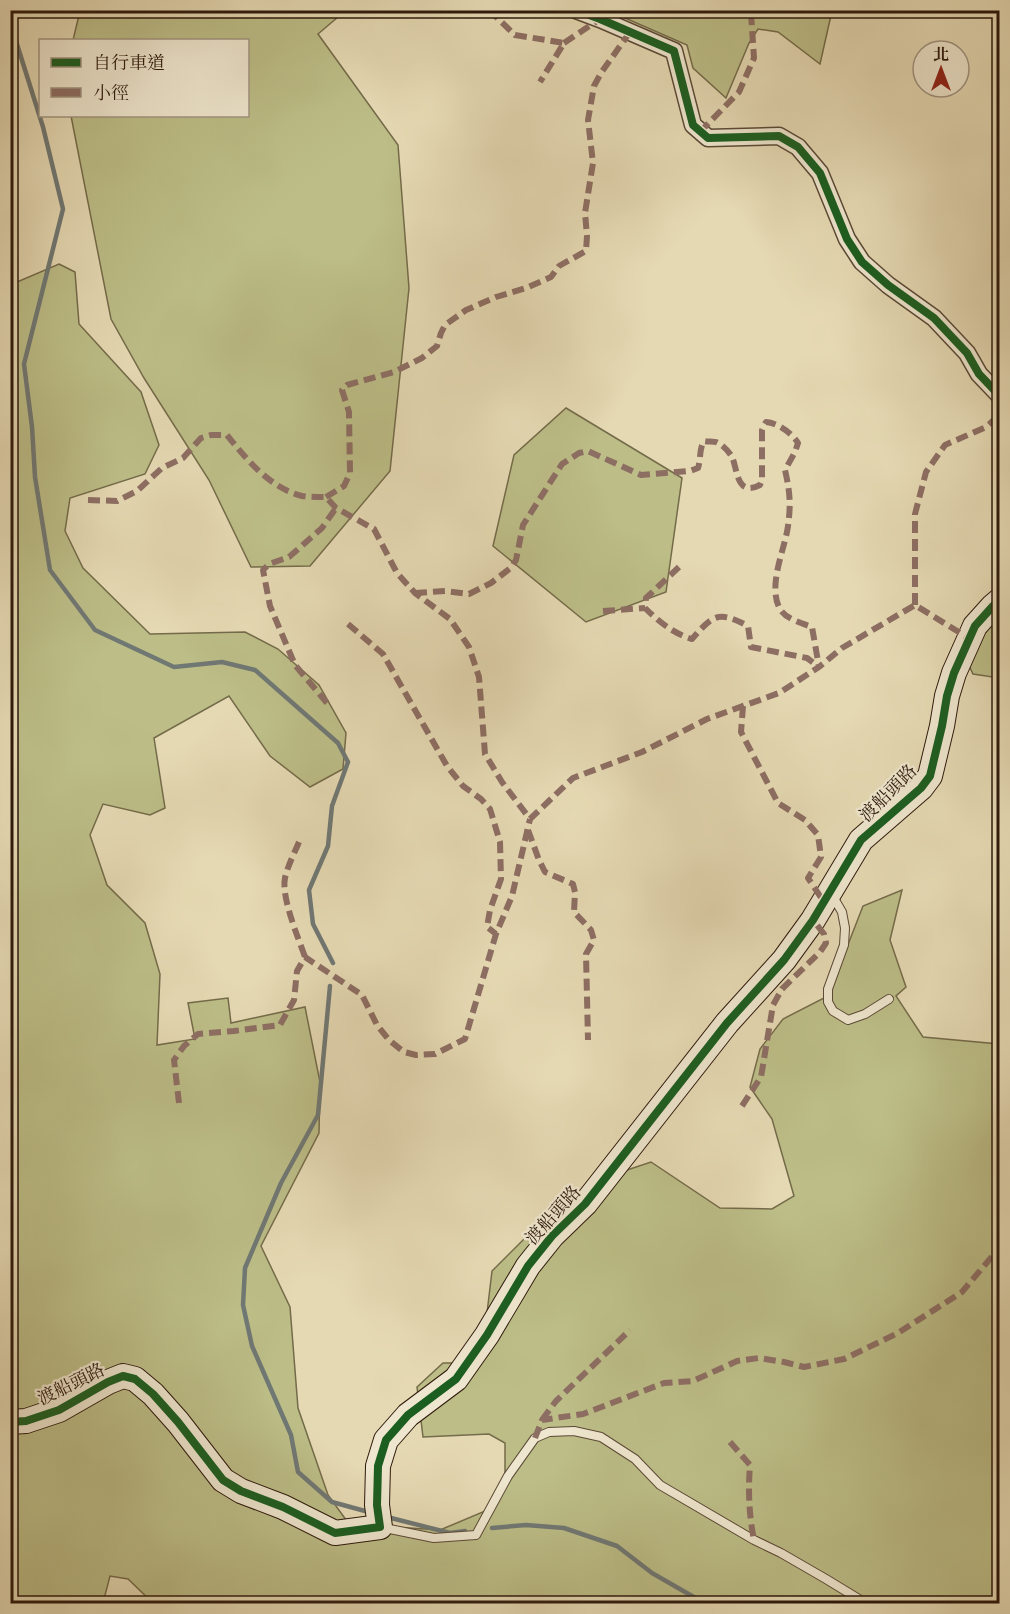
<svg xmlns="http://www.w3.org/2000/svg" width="1010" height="1614" font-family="'IM FELL French Canon','Noto Serif TC',serif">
  <rect width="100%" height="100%" fill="#e5d9b3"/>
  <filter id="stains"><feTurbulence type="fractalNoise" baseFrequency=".00333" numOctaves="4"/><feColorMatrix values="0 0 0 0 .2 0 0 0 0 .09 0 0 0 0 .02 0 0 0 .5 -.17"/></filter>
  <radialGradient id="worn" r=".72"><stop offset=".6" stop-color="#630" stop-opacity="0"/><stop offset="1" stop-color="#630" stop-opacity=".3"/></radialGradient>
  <g fill="#bcbd87" stroke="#746b4a" stroke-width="1.5">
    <polygon points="80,11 345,11 318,34 398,145 409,288 390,471 310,566 251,567 209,480 144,378 111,319 71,116 248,116 248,40 73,40"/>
    <polygon points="609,11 832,11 820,64 778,32 758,29 749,43 726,98 693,68 687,45"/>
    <polygon points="59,264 75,272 79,324 141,392 159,445 145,474 70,498 65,531 83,568 150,634 245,632 278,649 319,685 346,733 343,769 310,787 270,756 229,696 154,738 165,808 150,815 103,804 90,835 107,885 145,923 160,974 157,1045 195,1039 188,1003 228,998 231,1023 305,1007 320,1082 319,1133 261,1246 290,1307 298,1408 328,1495 349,1524 440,1530 490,1509 505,1477 505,1443 489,1434 423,1437 417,1387 443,1363 462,1363 484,1338 492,1271 530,1233 618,1173 651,1162 720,1208 772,1209 794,1196 772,1119 750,1087 760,1049 783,1019 828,996 863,906 902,890 890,940 906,987 896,996 923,1037 999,1044 1000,1603 154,1604 128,1579 110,1576 103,1603 11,1604 10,285"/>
    <polygon points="566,408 682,478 666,592 586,622 493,546 514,455"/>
    <polygon points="999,608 999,678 973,674 965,657"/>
  </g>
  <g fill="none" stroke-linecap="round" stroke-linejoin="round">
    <g stroke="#707874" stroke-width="4.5">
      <polyline points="10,22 43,127 63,209 24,364 32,427 35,477 50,570 95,630 174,667 222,662 255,670 338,743 348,762 332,806 328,846 309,890 313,924 333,963"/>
      <polyline points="330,986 318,1115 281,1183 245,1268 243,1305 252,1346 291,1435 298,1472 332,1502 365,1511"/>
      <polyline points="391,1518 450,1533 465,1531"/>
      <polyline points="492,1528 526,1525 564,1528 617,1546 652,1573 706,1604"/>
    </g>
    <defs>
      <g id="lane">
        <polyline points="832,895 842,912 845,928 844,945 828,989 828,1002 833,1011 848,1020 865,1014 889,999"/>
        <polyline points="380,1527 434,1538 476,1535 508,1476 535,1438 549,1432 574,1431 601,1437 635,1459 660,1485 754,1540 781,1553 826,1579 867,1604"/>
      </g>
      <polyline id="street" points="576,10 600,19 674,51 693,125 708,138 779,136 798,147 820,173 847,239 862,262 888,285 934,318 967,353 979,374 1000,396"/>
      <polyline id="secondary" points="10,1422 26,1421 59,1410 108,1382 123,1376 135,1379 153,1394 178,1422 223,1480 241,1491 283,1507 335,1533 380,1527 377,1505 378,1466 386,1440 408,1415 456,1379 487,1335 528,1266 552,1236 585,1204 727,1023 784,960 813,920 861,840 921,788 930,776 942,726 947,696 954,673 975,626 993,606 1000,600"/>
    </defs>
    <use href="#lane" stroke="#5b4936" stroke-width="10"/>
    <use href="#street" stroke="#5b4936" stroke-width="19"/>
    <use href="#secondary" stroke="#2d190c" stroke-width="26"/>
    <use href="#lane" stroke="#eee6ce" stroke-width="8"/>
    <use href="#street" stroke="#eee6ce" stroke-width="16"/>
    <use href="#secondary" stroke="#eee6ce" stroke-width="24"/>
    <g stroke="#8d6e63" stroke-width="6" stroke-dasharray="12 6" stroke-linecap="butt">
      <polyline points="489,10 515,35 564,43 540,82"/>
      <polyline points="564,43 600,19"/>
      <polyline points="700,132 739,92 754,58 751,13 749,10"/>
      <polyline points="326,497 344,486 350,473 349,412 342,390 347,385 394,372 422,358 437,346 441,333 445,325 466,310 496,297 526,288 551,277 559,266 586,251 587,236 585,213 593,163 588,120 594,86 601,73 630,32"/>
      <path d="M88,500L117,501L137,491L162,468L183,458L201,438L211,435H227C247,460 270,488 302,496C310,497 318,497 326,497L336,508L374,529L397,573L415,593L450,619L469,647L479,677L485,754L502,782L530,819L573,778L642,752L707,719L779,693L819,667L842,648L915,605L970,639"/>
      <path d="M679,567L646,598L645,608C658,621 674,634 692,639C713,615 718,610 748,626L751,647L807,658L819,667"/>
      <path d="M415,593L445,591L469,594L491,583L512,567L516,560L523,525L562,464L579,453L588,451L641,475L690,471L698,468C701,459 699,449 704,441C708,442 715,441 718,443C723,445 730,453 732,457C738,470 736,497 760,485L762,480V430L766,422C778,423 792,433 798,443L795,452L785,470C790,492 791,504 788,526C785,549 767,586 780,609C786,619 801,623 812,627L819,667"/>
      <polyline points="915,605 915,514 926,472 945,445 986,427 996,418 999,396"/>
      <polyline points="603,611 645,608"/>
      <polyline points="348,624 383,654 447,766 463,786 481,799 490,809 500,842 501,879 490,910 487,927 496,934"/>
      <polyline points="327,703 295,665 270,606 263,570 269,564 289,557 322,528 336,508"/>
      <polyline points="743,706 741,732 778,803 805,820 818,835 821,857 808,878 824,902"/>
      <polyline points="528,830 539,860 545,872 573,884 575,892 574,912 591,930 594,940 586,954 588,1040"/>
      <path d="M299,842C294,854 288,865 285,878C281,897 298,937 305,957"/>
      <polyline points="179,1103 174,1060 184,1046 198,1034 234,1031 280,1025 294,1000 297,971 305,957 362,995 377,1025 389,1040 404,1052 416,1055 435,1054 465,1039 496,934 512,896 530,819"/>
      <polyline points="742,1106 761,1077 773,1005 782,989 820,952 826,943 824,934 813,920"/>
      <polyline points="542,1420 556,1401 630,1330"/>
      <polyline points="535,1438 542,1420 583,1414 664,1383 693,1381 737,1361 759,1358 784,1362 804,1367 844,1359 898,1333 962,1292 1000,1247"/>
      <path d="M730,1442L750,1465C748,1491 749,1515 754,1540"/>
    </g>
    <defs>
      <g id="cycleway">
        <polyline points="576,10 600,19 674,51 693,125 708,138 779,136 798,147 820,173 847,239 862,262 888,285 934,318 967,353 979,374 1000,396"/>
        <polyline points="10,1422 26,1421 59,1410 108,1382 123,1376 135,1379 153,1394 178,1422 223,1480 241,1491 283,1507 335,1533 380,1527 377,1505 378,1466 386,1440 408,1415 456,1379 487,1335 528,1266 552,1236 585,1204 727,1023 784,960 813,920 861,840 921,788 930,776 942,726 947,696 954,673 975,626 993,606 1000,600"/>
      </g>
    </defs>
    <use href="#cycleway" stroke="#eee6ce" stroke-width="11"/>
    <use href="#cycleway" stroke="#1b5e20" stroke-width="8"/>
  </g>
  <g text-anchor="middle" stroke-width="4.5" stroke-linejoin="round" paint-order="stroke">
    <g font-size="18" fill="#2d190c" stroke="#eee6ce">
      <text transform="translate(888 793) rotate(-45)" y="6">渡船頭路</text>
      <text transform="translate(553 1215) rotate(-48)" y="6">渡船頭路</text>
      <text transform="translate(71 1384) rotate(-26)" y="6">渡船頭路</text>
    </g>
  </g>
  <rect width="1010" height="1614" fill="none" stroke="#e5d9b3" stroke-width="36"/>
  <rect x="12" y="12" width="986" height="1590" fill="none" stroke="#2d190c" stroke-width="3"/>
  <rect x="18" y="18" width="974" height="1578" fill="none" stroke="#2d190c" stroke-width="1.5"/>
  <rect x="39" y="39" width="210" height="78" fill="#eee6ce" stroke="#a19480" stroke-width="1.5"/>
  <rect x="51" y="58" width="30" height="9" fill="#1b5e20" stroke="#a19480" stroke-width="1.5"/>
  <text x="93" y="69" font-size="18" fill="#2d190c">自行車道</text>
  <rect x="51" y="88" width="30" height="9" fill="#8d6e63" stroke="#a19480" stroke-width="1.5"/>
  <text x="93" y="99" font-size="18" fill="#2d190c">小徑</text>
  <g transform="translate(941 69)"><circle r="28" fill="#eee6ce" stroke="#a19480" stroke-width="1.5"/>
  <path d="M0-4.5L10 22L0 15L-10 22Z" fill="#8f2418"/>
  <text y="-9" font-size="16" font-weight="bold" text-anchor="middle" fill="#2d190c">北</text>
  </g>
  <rect width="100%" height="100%" filter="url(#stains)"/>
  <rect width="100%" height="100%" fill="url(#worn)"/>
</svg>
